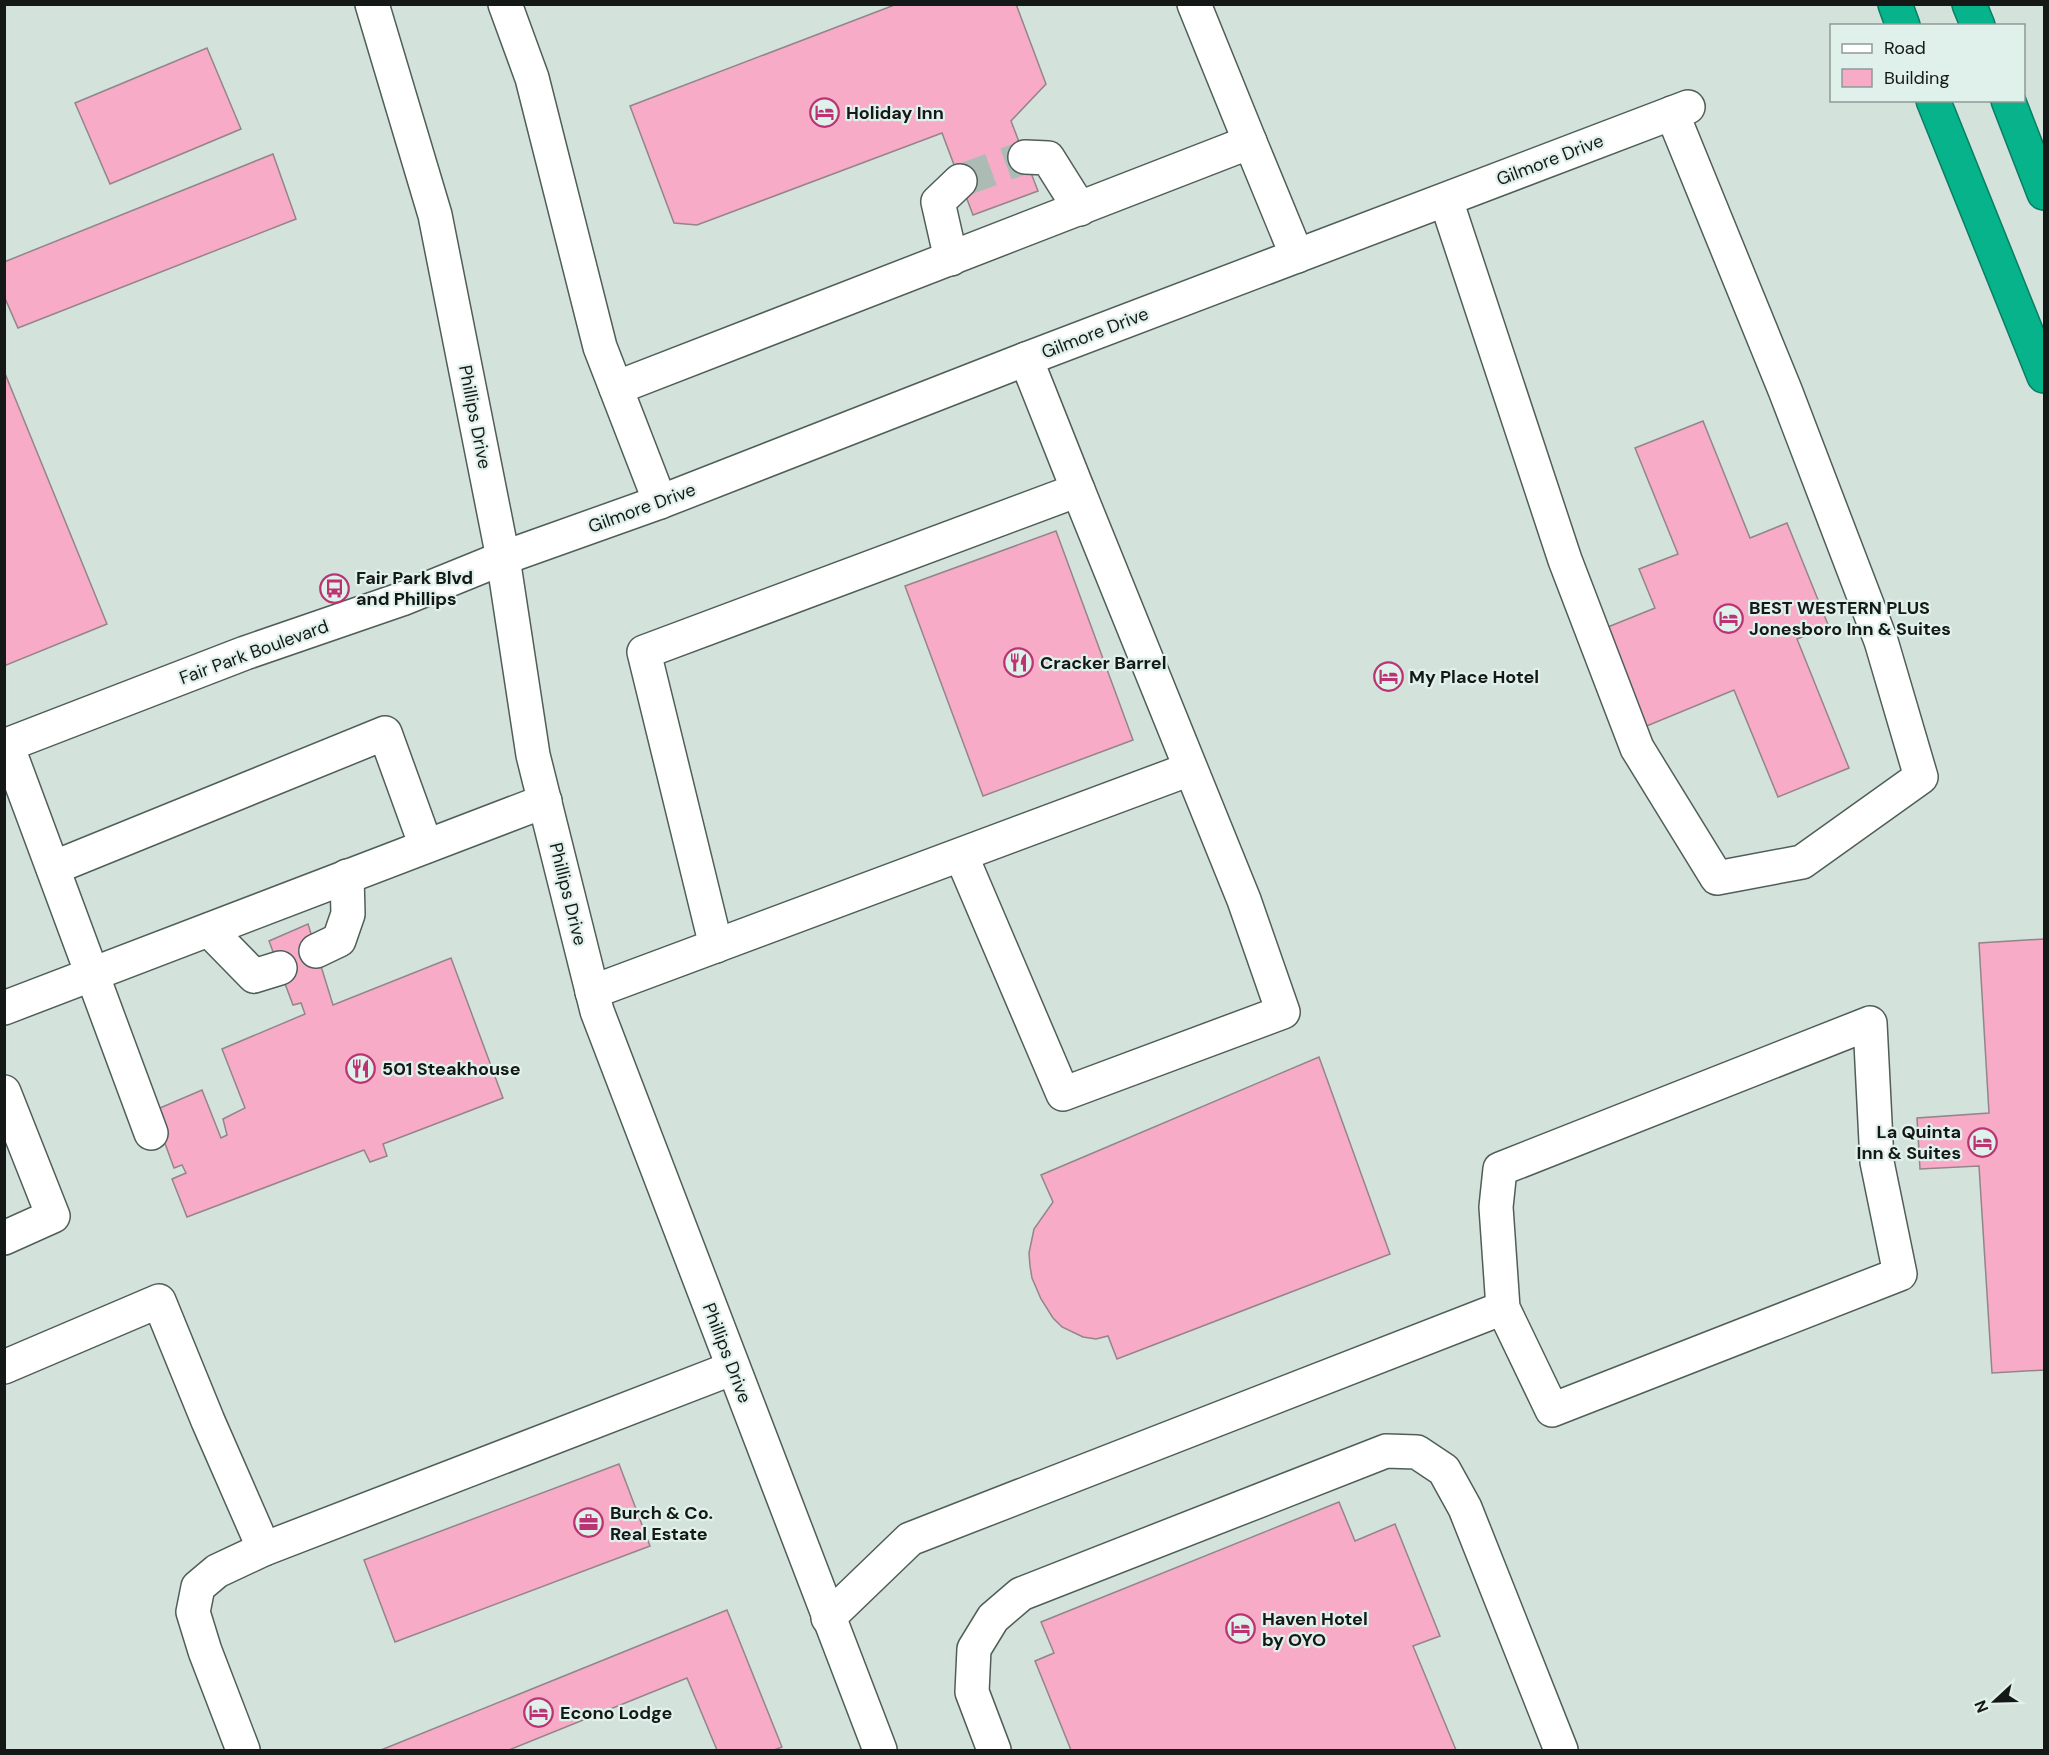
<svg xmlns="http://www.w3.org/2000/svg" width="2049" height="1755" font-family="'DM Sans',sans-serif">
  <rect width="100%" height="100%" fill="#d3e3dc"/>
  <g fill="#f8abc7" stroke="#938589" stroke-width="1.5">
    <polygon points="897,4 1016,4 1046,84 1011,121 1038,191 973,215 942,133 697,225 674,223 630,106"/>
    <polygon points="207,48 241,129 110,184 75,103"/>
    <polygon points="273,154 296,219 18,328 4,296 4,262"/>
    <polygon points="4,371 107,624 4,666"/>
    <polygon points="1703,421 1750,538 1787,523 1829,627 1797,639 1849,768 1778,797 1734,690 1637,730 1598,631 1655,608 1639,569 1678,554 1635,448"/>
    <polygon points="1056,531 1133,740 983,796 905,586"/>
    <polygon points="308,924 333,1005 451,958 503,1098 383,1144 387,1156 370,1162 364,1150 187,1217 172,1179 186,1173 182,1165 174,1168 153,1111 202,1090 221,1138 227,1135 223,1119 245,1108 222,1049 305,1014 301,1003 293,1005 269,941"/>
    <polygon points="2044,939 2044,1370 1992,1373 1979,1166 1920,1169 1917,1118 1989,1113 1979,943"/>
    <polygon points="1319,1057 1390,1254 1117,1359 1108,1336 1096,1339 1083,1337 1062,1327 1053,1318 1041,1299 1032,1278 1030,1266 1029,1253 1034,1229 1053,1202 1041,1175"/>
    <polygon points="619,1464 650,1546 395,1642 364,1560"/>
    <polygon points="1339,1502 1355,1541 1395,1524 1440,1636 1413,1646 1456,1750 1071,1750 1035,1661 1054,1653 1041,1622"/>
    <polygon points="727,1610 782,1747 774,1750 717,1750 687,1678 509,1750 381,1750"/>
  </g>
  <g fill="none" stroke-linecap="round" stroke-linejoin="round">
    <polyline stroke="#adbbb5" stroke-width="33" stroke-dasharray="33 16" stroke-linecap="butt" points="960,181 1025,157"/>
    <defs>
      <g id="minor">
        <polyline points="372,4 435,215 503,558 533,755 597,1011 880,1750"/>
        <polyline points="505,4 532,78 600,347 660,502"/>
        <polyline points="1194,4 1250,142"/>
        <polyline points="1025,157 1048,158 1080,209"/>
        <polyline points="1446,200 1565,560 1637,748 1717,878 1802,862 1921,777 1881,641 1785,390 1672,113"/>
        <polyline points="951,259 938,202 960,181"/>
        <polyline points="616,388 1250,142 1297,256"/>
        <polyline points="7,745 151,1133"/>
        <polyline points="4,746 245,653 402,599 503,558 660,502 1026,359 1688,107"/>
        <polyline points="961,855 1063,1094 1283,1012 1244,900 1078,490"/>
        <polyline points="53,868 385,733 426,846"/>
        <polyline points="209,930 254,976 280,968"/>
        <polyline points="716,946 644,652 1078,490 1026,359"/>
        <polyline points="316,951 339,940 348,914 347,876"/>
        <polyline points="592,992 1190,769"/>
        <polyline points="4,1008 545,801"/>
        <polyline points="4,1092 53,1216 4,1238"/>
        <polyline points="4,1367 159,1301 208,1421 264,1549"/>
        <polyline points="828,1618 910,1539 1503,1308 1552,1410 1900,1274 1877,1162 1870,1023 1500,1169 1496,1207 1503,1308"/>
        <polyline points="243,1750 205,1651 193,1612 198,1587 217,1571 264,1549 733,1368"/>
        <polyline points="994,1750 972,1692 974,1649 993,1618 1021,1594 1386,1451 1417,1452 1444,1470 1465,1508 1561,1750"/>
      </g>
      <g id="highway">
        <polyline points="1895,4 1903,26"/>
        <polyline points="1969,4 1978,26"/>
        <polyline points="1933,100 2044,376"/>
        <polyline points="2008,100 2044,193"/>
      </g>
    </defs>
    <use href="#minor" stroke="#505e59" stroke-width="36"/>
    <use href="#highway" stroke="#0b7d62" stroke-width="36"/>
    <use href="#minor" stroke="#fff" stroke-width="33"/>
    <use href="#highway" stroke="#06b38a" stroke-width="33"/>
  </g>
  <defs>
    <symbol id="hotel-ring" viewBox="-11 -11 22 22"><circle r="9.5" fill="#e0f0ea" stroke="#bb3373" stroke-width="1.5"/><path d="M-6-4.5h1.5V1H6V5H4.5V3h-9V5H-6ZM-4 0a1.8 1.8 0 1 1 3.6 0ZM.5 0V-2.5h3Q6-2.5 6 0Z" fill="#bb3373"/></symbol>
    <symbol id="bus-ring" viewBox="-11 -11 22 22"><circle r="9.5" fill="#e0f0ea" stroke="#bb3373" stroke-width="1.5"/><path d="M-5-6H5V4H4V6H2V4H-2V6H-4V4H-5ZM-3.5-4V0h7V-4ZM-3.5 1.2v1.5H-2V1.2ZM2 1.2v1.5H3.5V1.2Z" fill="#bb3373"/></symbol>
    <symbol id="restaurant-ring" viewBox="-11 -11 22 22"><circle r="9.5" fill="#e0f0ea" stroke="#bb3373" stroke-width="1.5"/><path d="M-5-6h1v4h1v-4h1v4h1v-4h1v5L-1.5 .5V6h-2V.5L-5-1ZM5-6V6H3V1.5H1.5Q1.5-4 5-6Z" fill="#bb3373"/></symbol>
    <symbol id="office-ring" viewBox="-11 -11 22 22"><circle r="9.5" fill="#e0f0ea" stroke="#bb3373" stroke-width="1.5"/><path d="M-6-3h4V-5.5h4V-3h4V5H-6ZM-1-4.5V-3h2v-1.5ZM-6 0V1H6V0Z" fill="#bb3373"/></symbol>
  </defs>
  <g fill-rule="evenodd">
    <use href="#hotel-ring" x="808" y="96" width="33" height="33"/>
    <use href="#bus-ring" x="318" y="572" width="33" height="33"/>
    <use href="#hotel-ring" x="1712" y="602" width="33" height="33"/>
    <use href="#restaurant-ring" x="1002" y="646" width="33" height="33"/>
    <use href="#hotel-ring" x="1372" y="660" width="33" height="33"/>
    <use href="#restaurant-ring" x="344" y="1052" width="33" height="33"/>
    <use href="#hotel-ring" x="1966" y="1126" width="33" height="33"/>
    <use href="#office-ring" x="572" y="1506" width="33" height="33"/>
    <use href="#hotel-ring" x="1224" y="1612" width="33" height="33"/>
    <use href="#hotel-ring" x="522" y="1696" width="33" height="33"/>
  </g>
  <g text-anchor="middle" stroke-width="4.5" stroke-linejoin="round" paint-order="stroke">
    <g font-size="18" font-weight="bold" fill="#141917" stroke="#e0f0ea" text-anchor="start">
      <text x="846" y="119">Holiday Inn</text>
      <text x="356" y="584">Fair Park Blvd<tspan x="356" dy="21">and Phillips</tspan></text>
      <text x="1749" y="614">BEST WESTERN PLUS<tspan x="1749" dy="21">Jonesboro Inn &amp; Suites</tspan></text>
      <text x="1040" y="669">Cracker Barrel</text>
      <text x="1409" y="683">My Place Hotel</text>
      <text x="382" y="1075">501 Steakhouse</text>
      <text x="1961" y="1138" text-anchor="end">La Quinta<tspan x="1961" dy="21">Inn &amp; Suites</tspan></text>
      <text x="610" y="1519">Burch &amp; Co.<tspan x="610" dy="21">Real Estate</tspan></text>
      <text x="1262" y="1625">Haven Hotel<tspan x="1262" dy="21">by OYO</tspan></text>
      <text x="560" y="1719">Econo Lodge</text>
    </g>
    <g font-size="18" fill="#141917" stroke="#e0f0ea">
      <text transform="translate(1550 160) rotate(-21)" y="6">Gilmore Drive</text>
      <text transform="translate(1095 333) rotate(-21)" y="6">Gilmore Drive</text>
      <text transform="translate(475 417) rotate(79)" y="6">Phillips Drive</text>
      <text transform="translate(642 508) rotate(-20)" y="6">Gilmore Drive</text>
      <text transform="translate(254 652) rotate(-20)" y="6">Fair Park Boulevard</text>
      <text transform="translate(568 894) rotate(76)" y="6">Phillips Drive</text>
      <text transform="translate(727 1353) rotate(69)" y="6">Phillips Drive</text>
    </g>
  </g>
  <rect width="2049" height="1755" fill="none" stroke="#141917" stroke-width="12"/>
  <rect x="1830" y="24" width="195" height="78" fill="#e0f0ea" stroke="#8e9a96" stroke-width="1.5"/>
  <rect x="1842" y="44" width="30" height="9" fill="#ffffff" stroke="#8e9a96" stroke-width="1.5"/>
  <text x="1884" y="54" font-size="18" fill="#141917">Road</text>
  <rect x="1842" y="69" width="30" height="18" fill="#f8abc7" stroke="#8e9a96" stroke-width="1.5"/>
  <text x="1884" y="84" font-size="18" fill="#141917">Building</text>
  <g transform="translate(1995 1701) rotate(248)" stroke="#e0f0ea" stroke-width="4.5" paint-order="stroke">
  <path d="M0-4.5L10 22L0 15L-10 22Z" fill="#141917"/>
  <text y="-9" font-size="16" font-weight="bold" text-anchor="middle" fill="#141917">N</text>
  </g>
</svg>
